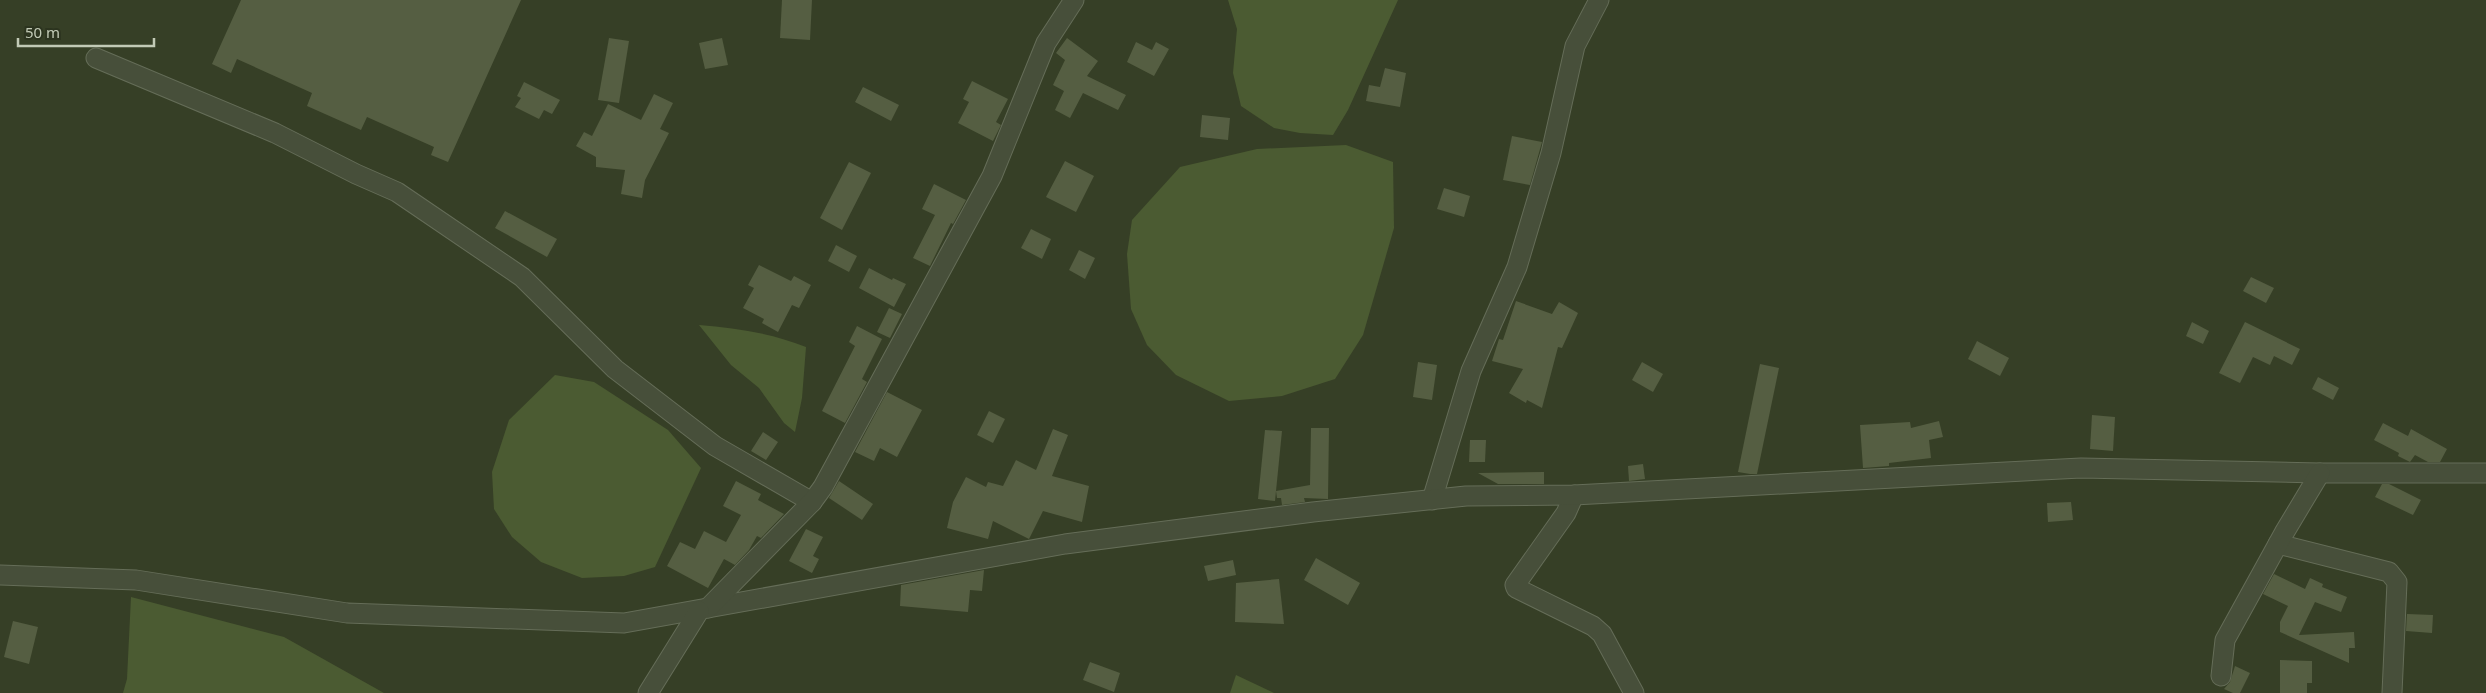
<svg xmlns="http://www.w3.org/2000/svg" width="2486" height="693" font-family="'Noto Sans',sans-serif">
  <rect width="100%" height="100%" fill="#363f26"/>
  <g fill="#4b5b32">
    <polygon points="1228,0 1398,0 1348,110 1333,135 1300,133 1274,128 1241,106 1233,73 1237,29"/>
    <polygon points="1346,145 1393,162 1394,228 1363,335 1335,379 1282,396 1229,401 1176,375 1147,345 1131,309 1127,254 1132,220 1180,167 1257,149"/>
    <path d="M699,325C736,328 771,333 806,347L802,398L795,432L784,423L759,388L731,365Z"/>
    <polygon points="555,375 594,382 668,430 701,468 655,567 624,576 582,578 541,562 512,537 494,509 492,472 509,420"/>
    <polygon points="131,597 284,637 384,693 123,693 127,679"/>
    <polygon points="1236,675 1274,693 1230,693"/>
  </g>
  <g fill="#555e42">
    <polygon points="241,0 521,0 448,162 431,155 434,147 367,117 361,130 307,106 312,93 237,59 231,73 212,64"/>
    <polygon points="782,0 812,0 810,40 780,38"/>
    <polygon points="609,38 629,41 619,103 598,100"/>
    <polygon points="722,38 728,65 705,69 699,43"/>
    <polygon points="1067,38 1098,61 1087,76 1126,95 1118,110 1083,93 1070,118 1055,110 1064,91 1053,85 1065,60 1056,53"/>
    <polygon points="1136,42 1152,50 1156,42 1169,49 1154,76 1127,62"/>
    <polygon points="1385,68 1406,73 1400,107 1366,101 1369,85 1380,87"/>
    <polygon points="972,81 1008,99 996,122 1001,125 993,141 958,123 969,102 963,99"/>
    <polygon points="524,82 560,100 552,114 544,110 539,119 515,107 521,98 517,96"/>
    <polygon points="863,87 899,105 891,121 855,102"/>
    <polygon points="654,94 673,103 660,129 669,133 645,180 642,198 621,194 625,170 596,167 596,157 576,146 584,132 592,136 608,104 641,120"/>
    <polygon points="1202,115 1230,118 1228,140 1200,137"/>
    <polygon points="1512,136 1542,142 1530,185 1503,180"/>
    <polygon points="1065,161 1094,176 1076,212 1046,197"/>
    <polygon points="849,162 871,173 842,230 820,218"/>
    <polygon points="934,184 966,200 953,224 951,223 930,266 913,258 935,215 922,209"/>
    <polygon points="1444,188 1470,196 1464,217 1437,209"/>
    <polygon points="505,211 557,239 547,257 495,228"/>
    <polygon points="1031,229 1051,239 1042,259 1021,248"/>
    <polygon points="836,245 857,256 849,272 828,261"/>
    <polygon points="1079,250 1095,258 1085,279 1069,270"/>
    <polygon points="759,265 791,281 794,276 811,285 799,308 792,305 778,332 762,323 764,319 743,308 754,288 748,285"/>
    <polygon points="869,268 892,280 893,278 906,284 894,307 859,288"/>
    <polygon points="2251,277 2274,288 2266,303 2243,291"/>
    <polygon points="1516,301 1552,314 1559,302 1578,313 1562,348 1558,347 1542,408 1527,400 1526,403 1509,393 1523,369 1492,361 1499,339 1503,340"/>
    <polygon points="889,308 902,314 890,338 877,332"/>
    <polygon points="2192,322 2209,331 2203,344 2186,336"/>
    <polygon points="2245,322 2300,349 2292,365 2274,356 2270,365 2253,357 2240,383 2219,373"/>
    <polygon points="857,326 882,339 862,379 867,382 845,423 822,411 855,346 849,342"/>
    <polygon points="1977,341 2009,358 2000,376 1968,359"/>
    <polygon points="1418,362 1437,365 1432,400 1413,397"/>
    <polygon points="1642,362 1663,374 1653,392 1632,380"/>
    <polygon points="1760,364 1779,368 1757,474 1750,474 1738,472"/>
    <polygon points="2318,377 2339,388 2333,400 2312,389"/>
    <polygon points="887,392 922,410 897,457 880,448 874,461 855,452"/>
    <polygon points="989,411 1005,419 993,443 977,435"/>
    <polygon points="2092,415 2115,417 2113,451 2090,449"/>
    <polygon points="1939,421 1943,437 1929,440 1931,458 1889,463 1889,466 1863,468 1860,425 1910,422 1911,428"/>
    <polygon points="2383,423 2408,436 2411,429 2447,449 2440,462 2428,462 2415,455 2410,462 2398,456 2399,453 2374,440"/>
    <polygon points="1311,428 1329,428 1328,499 1304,498 1305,502 1282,505 1281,498 1277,498 1276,491 1310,485"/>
    <polygon points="1053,429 1068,435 1052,476 1089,486 1082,522 1043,511 1029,539 993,521 988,539 947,528 953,502 966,477 986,487 988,482 1003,486 1016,460 1036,470"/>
    <polygon points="1265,430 1282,431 1275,501 1258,499"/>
    <polygon points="763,432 778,442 766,460 751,451"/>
    <polygon points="1470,440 1486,440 1485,462 1469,462"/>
    <polygon points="1643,464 1645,479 1629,481 1628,466"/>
    <polygon points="1544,472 1544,484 1498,484 1478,473"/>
    <polygon points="736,481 761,494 758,500 784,514 761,538 757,536 749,550 735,565 724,559 708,588 667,566 680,542 695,549 704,531 726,542 741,515 723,506"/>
    <polygon points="839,481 873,504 862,520 829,498"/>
    <polygon points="2382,484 2389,484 2421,500 2413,515 2375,497"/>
    <polygon points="2071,502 2073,520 2048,522 2047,503"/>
    <polygon points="806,529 823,537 813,556 819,559 812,573 789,561"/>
    <polygon points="1316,558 1360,583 1348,605 1304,580"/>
    <polygon points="1233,560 1236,575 1208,581 1204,566"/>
    <polygon points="984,570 982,591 970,590 968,612 900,606 901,585"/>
    <polygon points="2274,574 2305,589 2310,578 2323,584 2322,587 2347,597 2341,612 2315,602 2299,635 2354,632 2355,648 2349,648 2349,663 2280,632 2280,622 2288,606 2263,594"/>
    <polygon points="1279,579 1284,624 1235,622 1236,583"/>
    <polygon points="2407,614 2433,615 2432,633 2406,631"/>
    <polygon points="13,621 38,627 29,664 4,657"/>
    <polygon points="2280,660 2312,661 2312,683 2307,683 2307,693 2280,693"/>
    <polygon points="1090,662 1120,673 1114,692 1083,680"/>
    <polygon points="2235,666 2250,673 2240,693 2233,693 2224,689 2230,682"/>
  </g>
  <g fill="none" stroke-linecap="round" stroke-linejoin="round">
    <defs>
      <g id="minor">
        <polyline points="96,58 275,133 356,174 397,192 522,277 615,369 715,446 812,502"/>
        <polyline points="1574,495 1566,513 1515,585 1516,588 1593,626 1602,634 1634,693"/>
        <polyline points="1432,500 1471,371 1517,267 1551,153 1575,46 1599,0"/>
        <polyline points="2278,544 2389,572 2397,582 2392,693"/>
        <polyline points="0,575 136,580 347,613 624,623 1065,544 1313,512 1466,496 1574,495 2081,468 2320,473 2486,473"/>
        <polyline points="708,608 812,502 823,487 992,176 1046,43 1074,0"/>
        <polyline points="2221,676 2225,640 2284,533 2320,473"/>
        <polyline points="648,693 699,611"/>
      </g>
    </defs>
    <use href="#minor" stroke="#656d58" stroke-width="21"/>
    <use href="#minor" stroke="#474f3a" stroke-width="19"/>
  </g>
  <path d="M18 38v8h136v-8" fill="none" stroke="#c2cab6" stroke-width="2.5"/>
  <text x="25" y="38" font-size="15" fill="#c2cab6" stroke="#2c341f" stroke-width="4" paint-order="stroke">50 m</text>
</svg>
